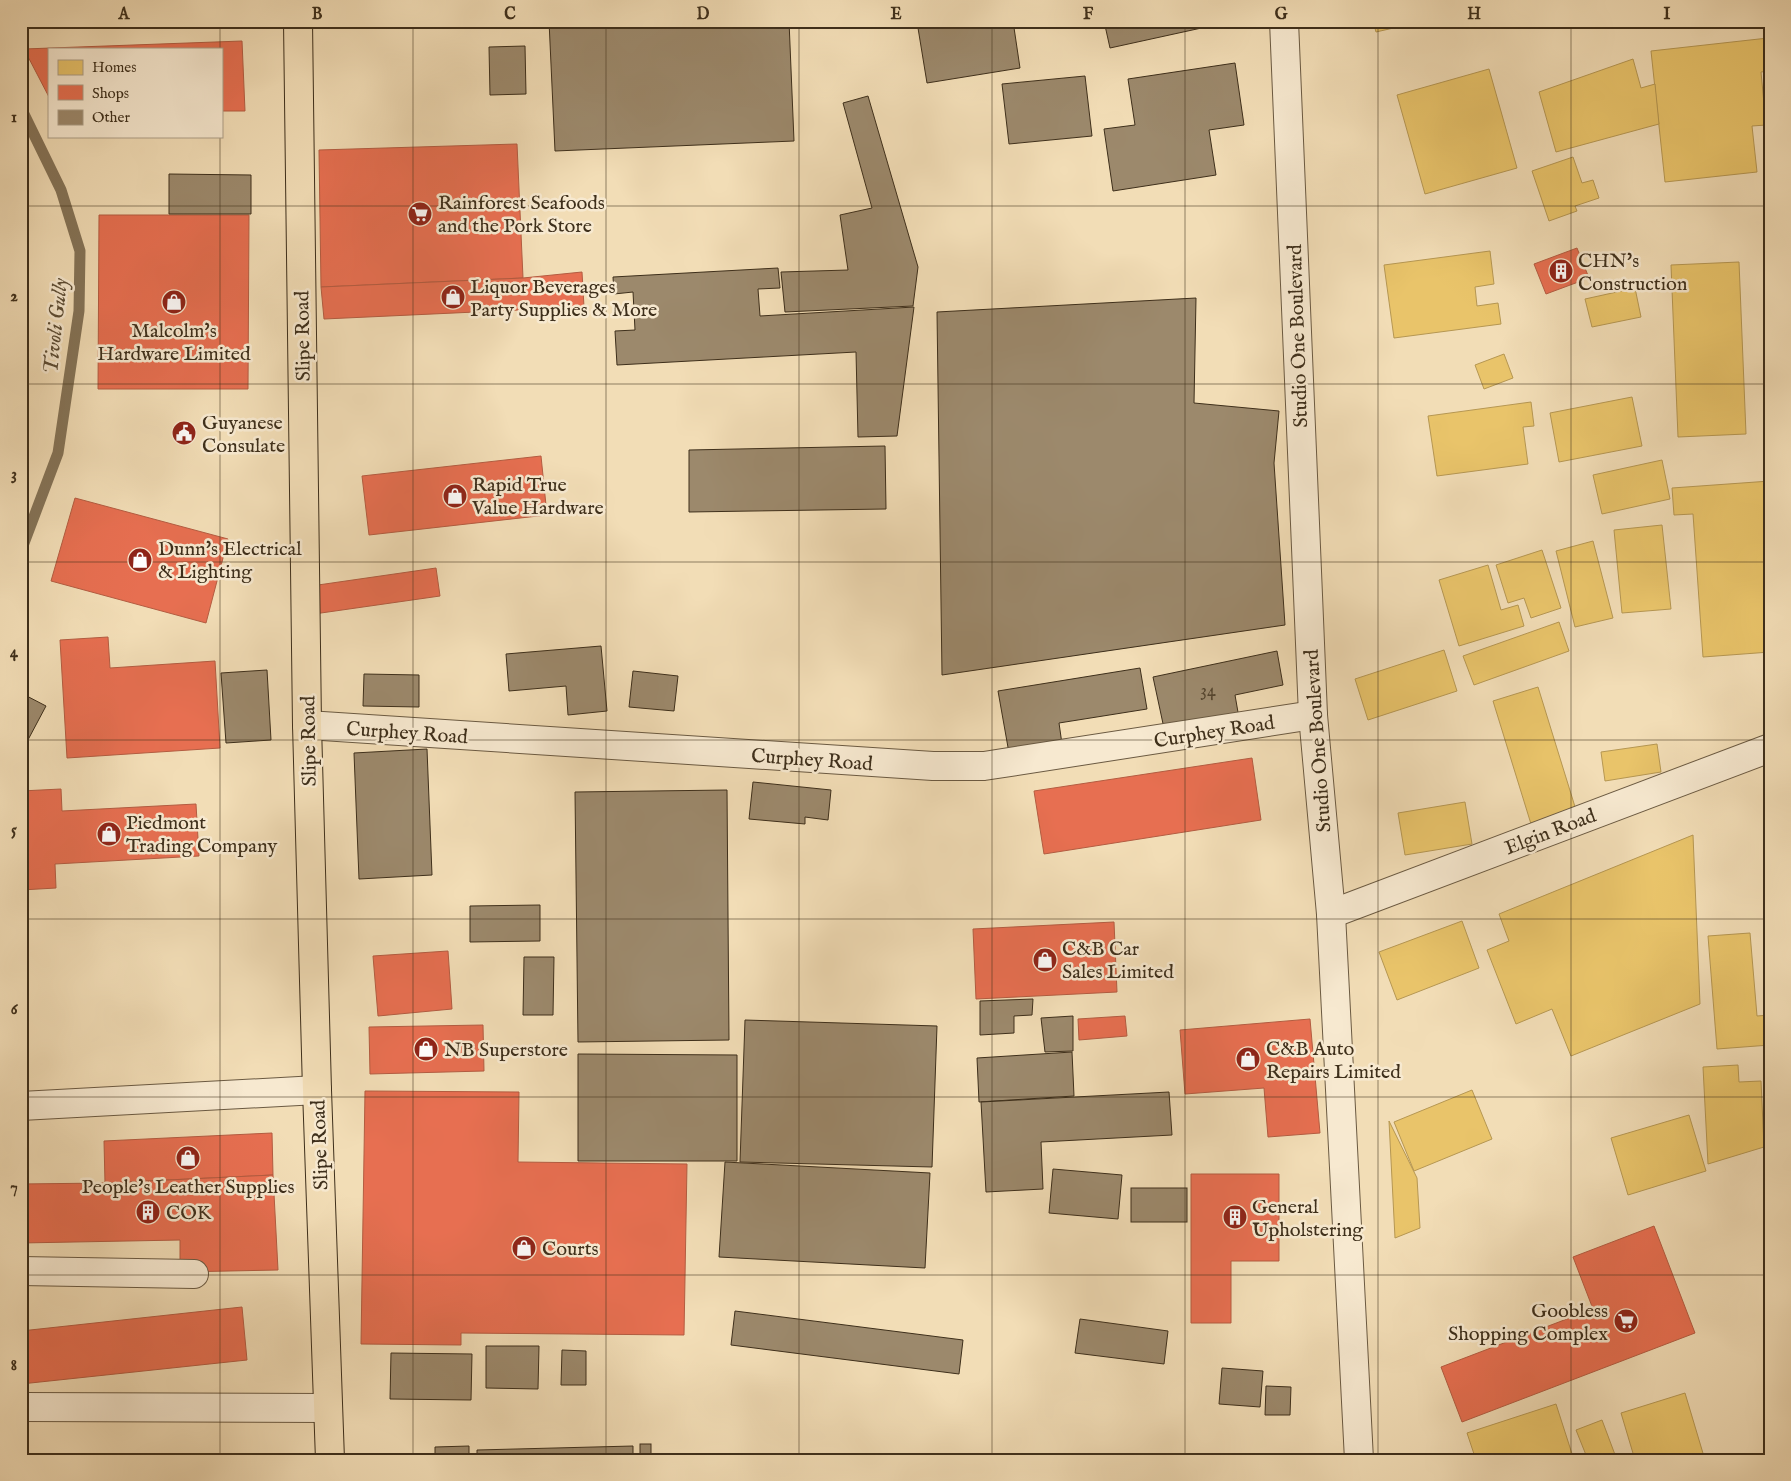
<svg xmlns="http://www.w3.org/2000/svg" width="1791" height="1481" font-family="'IM FELL English',serif">
  <rect width="100%" height="100%" fill="#f2ddb6"/>
  <filter id="stains"><feTurbulence type="fractalNoise" baseFrequency=".004" numOctaves="4"/><feColorMatrix values="0 0 0 0 .2 0 0 0 0 .09 0 0 0 0 .02 0 0 0 .5 -.17"/></filter>
  <radialGradient id="worn" r=".72"><stop offset=".6" stop-color="#630" stop-opacity="0"/><stop offset="1" stop-color="#630" stop-opacity=".3"/></radialGradient>
  <g fill="#e9c46a" stroke="#b69752">
    <polygon points="1373,21 1424,21 1376,32"/>
    <polygon points="1768,38 1770,71 1761,72 1766,125 1752,126 1757,172 1665,182 1651,51"/>
    <polygon points="1633,59 1641,88 1655,84 1659,124 1556,152 1539,92"/>
    <polygon points="1489,69 1517,168 1425,194 1397,95"/>
    <polygon points="1765,74 1770,74 1770,119"/>
    <polygon points="1573,157 1582,183 1593,180 1599,198 1575,206 1577,211 1549,221 1532,171"/>
    <polygon points="1490,251 1494,284 1475,287 1477,306 1498,303 1501,324 1394,338 1384,265"/>
    <polygon points="1739,262 1746,434 1678,437 1671,265"/>
    <polygon points="1635,288 1641,317 1592,327 1585,299"/>
    <polygon points="1504,354 1513,378 1484,389 1475,365"/>
    <polygon points="1632,397 1642,446 1559,462 1550,413"/>
    <polygon points="1531,402 1534,426 1523,427 1528,464 1437,476 1428,416"/>
    <polygon points="1662,460 1670,499 1602,514 1593,475"/>
    <polygon points="1770,481 1770,652 1703,657 1693,514 1674,515 1672,488"/>
    <polygon points="1662,525 1671,609 1622,613 1614,530"/>
    <polygon points="1593,541 1613,618 1575,627 1556,551"/>
    <polygon points="1542,550 1561,608 1531,618 1524,598 1508,603 1496,565"/>
    <polygon points="1488,565 1501,610 1518,605 1524,626 1459,646 1439,580"/>
    <polygon points="1559,622 1569,651 1474,685 1463,656"/>
    <polygon points="1444,650 1457,691 1368,720 1355,679"/>
    <polygon points="1538,687 1576,810 1531,824 1493,701"/>
    <polygon points="1657,744 1661,772 1605,781 1601,752"/>
    <polygon points="1465,802 1472,844 1405,855 1398,813"/>
    <polygon points="1693,835 1700,1004 1571,1056 1552,1009 1516,1024 1487,950 1509,941 1499,914"/>
    <polygon points="1462,921 1479,968 1397,1000 1379,952"/>
    <polygon points="1750,933 1757,1016 1770,1015 1770,1045 1717,1049 1708,936"/>
    <polygon points="1738,1065 1739,1082 1761,1081 1764,1147 1708,1164 1703,1067"/>
    <polygon points="1472,1090 1492,1139 1414,1171 1394,1122"/>
    <polygon points="1770,1090 1770,1149 1766,1091"/>
    <polygon points="1689,1115 1706,1171 1628,1195 1611,1138"/>
    <polygon points="1389,1121 1417,1178 1420,1228 1395,1238"/>
    <polygon points="1685,1393 1705,1460 1635,1460 1621,1413"/>
    <polygon points="1556,1404 1574,1460 1476,1460 1467,1433"/>
    <polygon points="1602,1420 1617,1460 1588,1460 1576,1430"/>
  </g>
  <g fill="#e76f51" stroke="#b45c41">
    <polygon points="21,21 74,21 21,25"/>
    <polygon points="242,41 245,111 221,111 221,49 49,49 49,97 24,49"/>
    <polygon points="517,144 523,278 321,287 319,150"/>
    <polygon points="99,215 249,215 248,389 98,389"/>
    <polygon points="1577,248 1589,278 1546,294 1534,264"/>
    <polygon points="582,272 584,307 324,319 321,287 523,278"/>
    <polygon points="541,456 547,515 369,535 362,476"/>
    <polygon points="75,498 228,539 206,623 51,581"/>
    <polygon points="436,568 440,596 314,614 318,585"/>
    <polygon points="108,637 110,668 215,661 220,748 67,758 60,640"/>
    <polygon points="1252,758 1261,820 1044,854 1034,791"/>
    <polygon points="61,789 62,811 196,804 199,856 55,864 56,888 21,890 21,791"/>
    <polygon points="1114,922 1117,992 976,999 973,929"/>
    <polygon points="448,951 452,1009 378,1016 373,956"/>
    <polygon points="1125,1016 1127,1036 1079,1040 1078,1019"/>
    <polygon points="1310,1019 1320,1133 1268,1137 1264,1088 1185,1094 1180,1030"/>
    <polygon points="483,1025 484,1071 370,1074 369,1027"/>
    <polygon points="365,1091 519,1092 518,1162 687,1164 684,1335 461,1333 461,1345 361,1344"/>
    <polygon points="272,1133 273,1175 105,1183 104,1141"/>
    <polygon points="1191,1174 1279,1174 1279,1261 1231,1261 1231,1323 1191,1323"/>
    <polygon points="273,1175 278,1270 180,1272 180,1240 21,1243 21,1184 105,1183"/>
    <polygon points="1654,1226 1695,1333 1462,1422 1441,1367 1593,1309 1573,1257"/>
    <polygon points="242,1307 247,1360 21,1384 21,1331"/>
  </g>
  <g fill="none" stroke-linecap="round" stroke-linejoin="round">
    <polyline stroke="#857458" stroke-width="11" points="21,108 61,190 80,251 79,311 58,453 21,551"/>
  </g>
  <g fill="#9c896c" stroke="#3e2f1b">
    <polygon points="549,21 789,21 794,141 555,151"/>
    <polygon points="961,21 1013,21 1020,68 927,83 918,28"/>
    <polygon points="1104,21 1204,21 1206,27 1110,48"/>
    <polygon points="525,46 526,94 490,95 489,47"/>
    <polygon points="1235,63 1244,125 1209,130 1216,175 1113,191 1104,129 1135,125 1128,79"/>
    <polygon points="1085,76 1092,136 1009,144 1002,84"/>
    <polygon points="868,96 918,267 913,306 785,312 781,272 848,270 840,215 872,208 843,103"/>
    <polygon points="169,174 251,175 251,214 169,214"/>
    <polygon points="778,268 780,288 758,289 760,316 914,307 897,436 858,437 856,352 617,365 615,331 635,330 633,292 614,294 613,277"/>
    <polygon points="1196,298 1194,403 1279,411 1274,463 1285,625 942,675 937,312"/>
    <polygon points="885,446 886,509 689,512 689,450"/>
    <polygon points="601,646 607,711 568,715 566,686 509,691 506,654"/>
    <polygon points="1277,651 1283,685 1235,695 1239,718 1165,733 1153,677"/>
    <polygon points="1140,668 1147,709 1059,723 1062,744 1009,753 998,691"/>
    <polygon points="267,670 271,740 226,743 221,673"/>
    <polygon points="633,671 678,676 674,711 629,707"/>
    <polygon points="364,674 419,675 419,707 363,706"/>
    <polygon points="21,693 46,706 21,753"/>
    <polygon points="427,749 432,875 359,879 354,753"/>
    <polygon points="753,782 831,790 828,820 805,817 805,824 749,819"/>
    <polygon points="727,790 729,1040 578,1042 575,792"/>
    <polygon points="540,905 540,941 470,942 470,906"/>
    <polygon points="524,957 554,957 553,1015 523,1015"/>
    <polygon points="1033,999 1032,1015 1014,1016 1014,1033 980,1035 980,1001"/>
    <polygon points="1073,1016 1073,1051 1045,1052 1041,1018"/>
    <polygon points="745,1020 937,1026 932,1167 740,1162"/>
    <polygon points="1072,1052 1074,1096 979,1102 977,1058"/>
    <polygon points="578,1054 737,1055 737,1161 578,1161"/>
    <polygon points="1169,1092 1172,1135 1041,1142 1043,1189 986,1192 981,1102"/>
    <polygon points="725,1162 930,1173 925,1268 719,1257"/>
    <polygon points="1053,1169 1122,1175 1118,1219 1049,1213"/>
    <rect x="1131" y="1188" width="56" height="34"/>
    <polygon points="735,1311 963,1340 959,1374 731,1345"/>
    <polygon points="1080,1319 1168,1331 1164,1364 1075,1353"/>
    <polygon points="486,1346 539,1346 538,1389 486,1388"/>
    <polygon points="562,1350 586,1351 586,1385 561,1385"/>
    <polygon points="391,1353 472,1354 471,1400 390,1399"/>
    <polygon points="1222,1368 1263,1371 1260,1407 1219,1404"/>
    <polygon points="1266,1386 1291,1387 1290,1415 1265,1415"/>
    <rect x="640" y="1444" width="11" height="16"/>
    <polygon points="469,1446 469,1460 435,1460 435,1447"/>
    <polygon points="633,1446 633,1460 477,1460 477,1450"/>
  </g>
  <g fill="none" stroke-linecap="round" stroke-linejoin="round">
    <defs>
      <g id="minor">
        <polyline points="1284,21 1313,715 1331,914 1359,1460"/>
        <polyline points="307,725 933,766 984,766 1313,715"/>
        <polyline points="1331,914 1770,748"/>
        <polyline points="21,1106 317,1090"/>
        <polyline points="21,1271 194,1274"/>
        <polyline points="21,1407 328,1408"/>
      </g>
      <polyline id="major" points="298,21 307,725 317,1090 330,1460"/>
    </defs>
    <use href="#minor" stroke="#6b5a42" stroke-width="30"/>
    <use href="#major" stroke="#3e2f1b" stroke-width="30"/>
    <use href="#minor" stroke="#f7e9d0" stroke-width="28"/>
    <use href="#major" stroke="#f2ddb6" stroke-width="28"/>
  </g>
  <path fill="none" stroke="#3e2f1b" stroke-width="1" stroke-opacity="0.55" d="M220,21V49M413,21V1460M606,21V1460M799,21V1460M992,21V1460M1185,21V1460M1378,21V1460M1571,21V1460M220,136V1460M21,206H1770M21,384H1770M21,562H1770M21,740H1770M21,919H1770M21,1097H1770M21,1275H1770"/>
  <defs>
    <symbol id="supermarket-disc" viewBox="-11 -11 22 22"><circle r="9.5" fill="#8f2418" stroke="#f7e9d0"/><path d="M-6-5.5h2.5l.6 2H6L4.5 2H-2.5L-4.4-4H-6ZM-1.5 3.2a1.3 1.3 0 1 0 .1 0ZM3 3.2a1.3 1.3 0 1 0 .1 0Z" fill="#fff"/></symbol>
    <symbol id="building-disc" viewBox="-11 -11 22 22"><circle r="9.5" fill="#8f2418" stroke="#f7e9d0"/><path d="M-4-6H4V6H1V3H-1V6H-4ZM-2.5-4.3h1.7v1.8h-1.7ZM.8-4.3h1.7v1.8H.8ZM-2.5-1h1.7V.8h-1.7ZM.8-1h1.7V.8H.8Z" fill="#fff"/></symbol>
    <symbol id="shop-disc" viewBox="-11 -11 22 22"><circle r="9.5" fill="#8f2418" stroke="#f7e9d0"/><path d="M-5-2.5h2.3a2.7 3.5 0 0 1 5.4 0H5L5.5 6h-11ZM-1.5-2.5h3a1.5 2.3 0 0 0-3 0Z" fill="#fff"/></symbol>
    <symbol id="civic-disc" viewBox="-11 -11 22 22"><circle r="9.5" fill="#8f2418" stroke="#f7e9d0"/><path d="M-.6-6.5H3V-4.5H.6V-3L4-1V1h2V6H-6V1h2V-1L-.6-3ZM-1.2 2.5V6h2.4V2.5Z" fill="#fff"/></symbol>
  </defs>
  <g fill-rule="evenodd">
    <use href="#supermarket-disc" x="406" y="200" width="28" height="28"/>
    <use href="#building-disc" x="1547" y="257" width="28" height="28"/>
    <use href="#shop-disc" x="439" y="283" width="28" height="28"/>
    <use href="#shop-disc" x="160" y="288" width="28" height="28"/>
    <use href="#civic-disc" x="170" y="419" width="28" height="28"/>
    <use href="#shop-disc" x="441" y="482" width="28" height="28"/>
    <use href="#shop-disc" x="126" y="546" width="28" height="28"/>
    <use href="#shop-disc" x="95" y="820" width="28" height="28"/>
    <use href="#shop-disc" x="1031" y="946" width="28" height="28"/>
    <use href="#shop-disc" x="412" y="1035" width="28" height="28"/>
    <use href="#shop-disc" x="1234" y="1045" width="28" height="28"/>
    <use href="#shop-disc" x="174" y="1144" width="28" height="28"/>
    <use href="#building-disc" x="134" y="1198" width="28" height="28"/>
    <use href="#building-disc" x="1221" y="1203" width="28" height="28"/>
    <use href="#shop-disc" x="510" y="1234" width="28" height="28"/>
    <use href="#supermarket-disc" x="1612" y="1307" width="28" height="28"/>
  </g>
  <g text-anchor="middle" stroke-width="5" stroke-linejoin="round" paint-order="stroke">
    <g font-size="18" fill="#56462f">
      <text x="1208" y="696">34</text>
    </g>
    <g font-size="20" fill="#3e2f1b" stroke="#f7e9d0" text-anchor="start">
      <text x="438" y="209">Rainforest Seafoods<tspan x="438" dy="23">and the Pork Store</tspan></text>
      <text x="1578" y="267">CHN's<tspan x="1578" dy="23">Construction</tspan></text>
      <text x="470" y="293">Liquor Beverages<tspan x="470" dy="23">Party Supplies &amp; More</tspan></text>
      <text x="174" y="337" text-anchor="middle">Malcolm's<tspan x="174" dy="23">Hardware Limited</tspan></text>
      <text x="202" y="429">Guyanese<tspan x="202" dy="23">Consulate</tspan></text>
      <text x="472" y="491">Rapid True<tspan x="472" dy="23">Value Hardware</tspan></text>
      <text x="158" y="555">Dunn's Electrical<tspan x="158" dy="23">&amp; Lighting</tspan></text>
      <text x="126" y="829">Piedmont<tspan x="126" dy="23">Trading Company</tspan></text>
      <text x="1062" y="955">C&amp;B Car<tspan x="1062" dy="23">Sales Limited</tspan></text>
      <text x="1266" y="1055">C&amp;B Auto<tspan x="1266" dy="23">Repairs Limited</tspan></text>
      <text x="444" y="1056">NB Superstore</text>
      <text x="188" y="1193" text-anchor="middle">People's Leather Supplies</text>
      <text x="1252" y="1213">General<tspan x="1252" dy="23">Upholstering</tspan></text>
      <text x="166" y="1219">COK</text>
      <text x="542" y="1255">Courts</text>
      <text x="1608" y="1317" text-anchor="end">Goobless<tspan x="1608" dy="23">Shopping Complex</tspan></text>
    </g>
    <g font-size="20" fill="#3e2f1b" stroke="#f7e9d0">
      <text transform="translate(302 336) rotate(-91)" y="7">Slipe Road</text>
      <text transform="translate(1297 336) rotate(-92)" y="7">Studio One Boulevard</text>
      <text transform="translate(1214 731) rotate(-9)" y="7">Curphey Road</text>
      <text transform="translate(407 732) rotate(4)" y="7">Curphey Road</text>
      <text transform="translate(308 741) rotate(-91)" y="7">Slipe Road</text>
      <text transform="translate(1317 741) rotate(-94)" y="7">Studio One Boulevard</text>
      <text transform="translate(812 759) rotate(4)" y="7">Curphey Road</text>
      <text transform="translate(1550 831) rotate(-21)" y="7">Elgin Road</text>
      <text transform="translate(319 1145) rotate(-92)" y="7">Slipe Road</text>
    </g>
    <g font-size="21" font-style="italic" fill="#5c4c34" stroke="#f7e9d0">
      <text transform="translate(55 326) rotate(-84)" y="7">Tivoli Gully</text>
    </g>
  </g>
  <rect width="1791" height="1481" fill="none" stroke="#f2ddb6" stroke-width="55"/>
  <rect x="48" y="48" width="175" height="90" fill="#f7e9d0" stroke="#ad9f88"/>
  <rect x="58" y="60" width="25" height="15" fill="#e9c46a" stroke="#ad9f88"/>
  <text x="92" y="72" font-size="15" fill="#3e2f1b">Homes</text>
  <rect x="58" y="85" width="25" height="15" fill="#e76f51" stroke="#ad9f88"/>
  <text x="92" y="98" font-size="15" fill="#3e2f1b">Shops</text>
  <rect x="58" y="110" width="25" height="15" fill="#9c896c" stroke="#ad9f88"/>
  <text x="92" y="122" font-size="15" fill="#3e2f1b">Other</text>
  <rect x="28" y="28" width="1736" height="1426" fill="none" stroke="#3e2f1b" stroke-width="2"/>
  <g font-size="16" text-anchor="middle" font-weight="bold" fill="#3e2f1b">
    <text x="124" y="19">A</text>
    <text x="317" y="19">B</text>
    <text x="510" y="19">C</text>
    <text x="703" y="19">D</text>
    <text x="896" y="19">E</text>
    <text x="1088" y="19">F</text>
    <text x="1281" y="19">G</text>
    <text x="1474" y="19">H</text>
    <text x="1667" y="19">I</text>
    <text x="14" y="122">1</text>
    <text x="14" y="301">2</text>
    <text x="14" y="479">3</text>
    <text x="14" y="657">4</text>
    <text x="14" y="835">5</text>
    <text x="14" y="1014">6</text>
    <text x="14" y="1192">7</text>
    <text x="14" y="1370">8</text>
  </g>
  <rect width="100%" height="100%" filter="url(#stains)"/>
  <rect width="100%" height="100%" fill="url(#worn)"/>
</svg>
